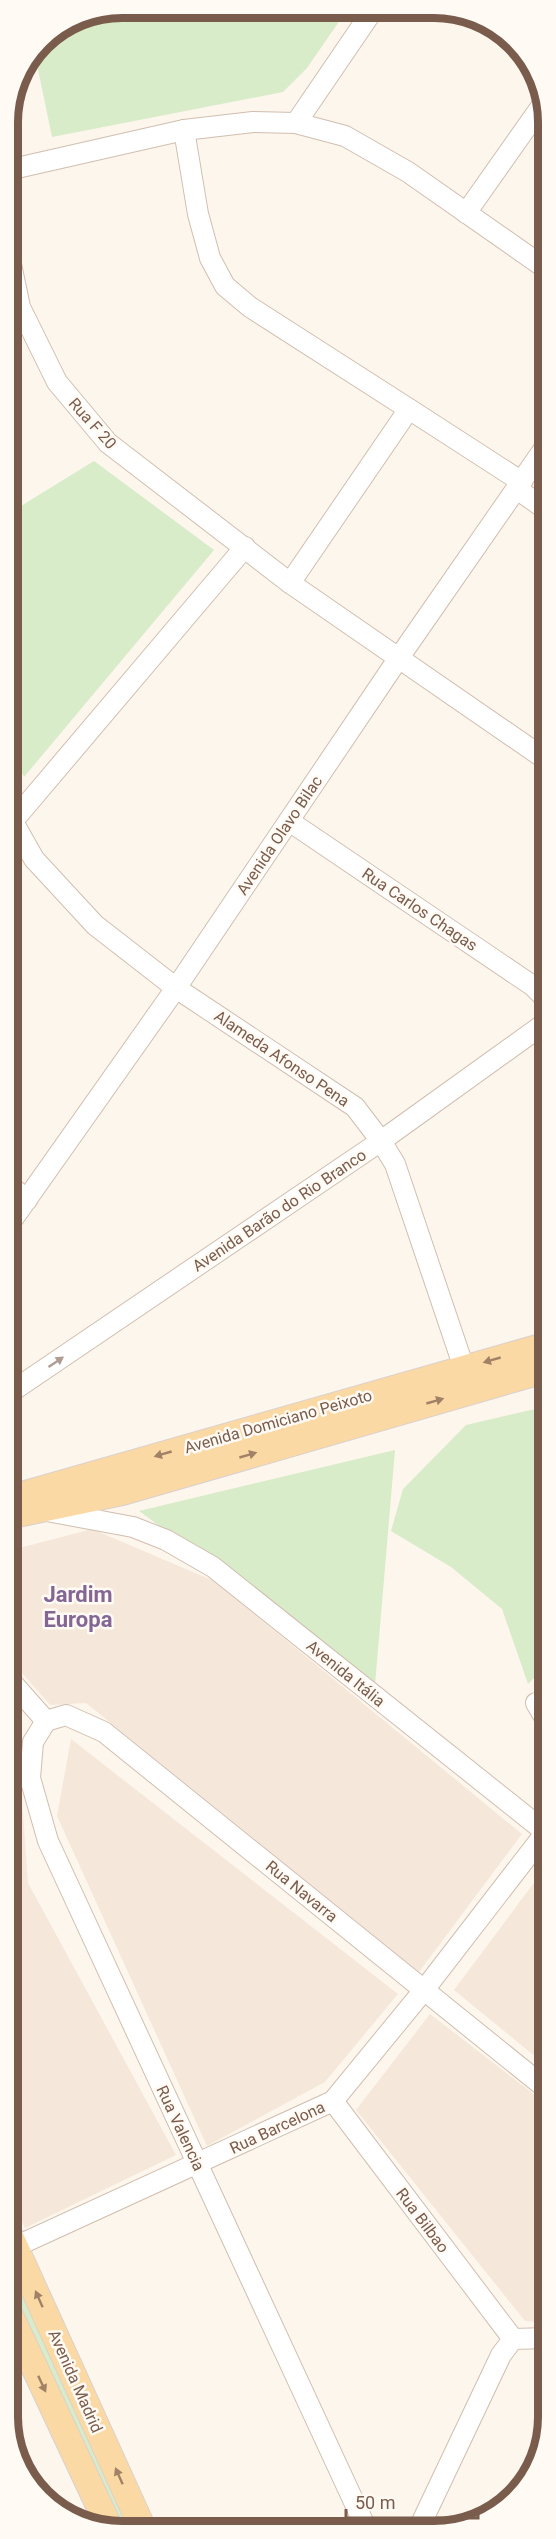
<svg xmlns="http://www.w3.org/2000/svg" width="556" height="2539" font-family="Roboto,sans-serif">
  <rect width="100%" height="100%" fill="#fdf6ec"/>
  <g fill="#f5e8da">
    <polygon points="92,1529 214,1581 522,1834 419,1972 86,1703 50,1705 8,1657 8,1551"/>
    <polygon points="8,1704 16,1714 28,1883 176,2155 25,2228 8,2190"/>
    <polygon points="71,1739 398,1994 325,2082 207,2146 57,1816"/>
    <polygon points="548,1864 548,2067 454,1990"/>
    <polygon points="430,2014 548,2105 548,2323 525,2321 356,2110"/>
  </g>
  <g fill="#d8ecc9">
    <polygon points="122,8 347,10 307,68 283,92 52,137 35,55 41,41 79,16"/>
    <polygon points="94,461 214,550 24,777 8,747 8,514"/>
    <polygon points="548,1406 548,1664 528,1684 502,1609 451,1567 391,1531 403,1489 466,1425"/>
    <polygon points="395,1450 375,1685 139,1511"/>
    <polygon points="8,2258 133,2529 119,2529 8,2293"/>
  </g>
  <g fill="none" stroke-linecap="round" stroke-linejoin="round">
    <defs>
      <g id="minor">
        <polyline points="296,123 373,10"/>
        <polyline points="8,170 184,130 253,122 296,123 345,136 408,172 548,270"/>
        <polyline points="466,213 545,101"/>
        <polyline points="8,250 20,307 57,382 108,443 290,583 409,409 250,307 225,286 210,258 198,214 184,130"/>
        <polyline points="409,409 522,482"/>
        <polyline points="517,489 548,511"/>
        <polyline points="290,583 548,761"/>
        <polyline points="8,813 34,859 95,925 176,988 355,1107 381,1141 395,1164 464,1368"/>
        <polyline points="13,821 245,547"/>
        <polyline points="289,821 533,986 548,1001"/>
        <polyline points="8,1184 27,1200"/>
        <polyline points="8,1226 176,988 398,659 548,443"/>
        <polyline points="8,1394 381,1141 548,1021"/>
        <polyline points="47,1511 133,1527 166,1540 213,1567 548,1834"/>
        <polyline points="8,1678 46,1721"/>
        <polyline points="536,1703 548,1723"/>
        <polyline points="46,1721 33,1742 30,1778 48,1841 367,2530"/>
        <polyline points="46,1721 66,1715 104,1732 548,2090"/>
        <polyline points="333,2101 513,2339"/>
        <polyline points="8,2250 333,2101 424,1990 546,1832"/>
        <polyline points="418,2530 501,2355 513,2339 548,2338"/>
      </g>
      <g id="major">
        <polyline points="8,1499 548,1345"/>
        <polyline points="8,1516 122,1492 548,1369"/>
        <polyline points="8,2232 143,2529"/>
        <polyline points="8,2311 110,2529"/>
      </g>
    </defs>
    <use href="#minor" stroke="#d1beb0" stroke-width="22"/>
    <use href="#major" stroke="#dad1cd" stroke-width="28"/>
    <use href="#minor" stroke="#fff" stroke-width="20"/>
    <use href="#major" stroke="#fbd9a5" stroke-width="26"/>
  </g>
  <defs><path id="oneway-solid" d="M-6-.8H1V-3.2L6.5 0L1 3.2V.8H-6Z" transform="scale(1.5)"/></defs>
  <g fill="#a18267">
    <use href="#oneway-solid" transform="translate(492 1360) rotate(164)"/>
    <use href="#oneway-solid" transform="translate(435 1401) rotate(-16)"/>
    <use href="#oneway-solid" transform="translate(163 1454) rotate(164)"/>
    <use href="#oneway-solid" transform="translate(248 1455) rotate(-16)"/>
    <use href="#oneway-solid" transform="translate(39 2299) rotate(-114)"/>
    <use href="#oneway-solid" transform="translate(42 2384) rotate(65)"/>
    <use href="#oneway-solid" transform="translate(119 2476) rotate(-114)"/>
  </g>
  <use fill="#af9d94" href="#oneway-solid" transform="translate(56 1362) rotate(-34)"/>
  <g text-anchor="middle" stroke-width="5" stroke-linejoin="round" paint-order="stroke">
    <g font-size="16" fill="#7a5c4d" stroke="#fffaf3">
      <text transform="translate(93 423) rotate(48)" y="6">Rua F 20</text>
      <text transform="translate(279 835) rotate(-56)" y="6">Avenida Olavo Bilac</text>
      <text transform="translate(420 909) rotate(34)" y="6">Rua Carlos Chagas</text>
      <text transform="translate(282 1058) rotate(34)" y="6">Alameda Afonso Pena</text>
      <text transform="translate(279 1210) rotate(-34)" y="6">Avenida Barão do Rio Branco</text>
      <text transform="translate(278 1421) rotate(-16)" y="6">Avenida Domiciano Peixoto</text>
      <text transform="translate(346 1673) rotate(39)" y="6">Avenida Itália</text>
      <text transform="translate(302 1891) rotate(39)" y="6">Rua Navarra</text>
      <text transform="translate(277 2127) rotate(-25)" y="6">Rua Barcelona</text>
      <text transform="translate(181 2128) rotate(65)" y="6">Rua Valencia</text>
      <text transform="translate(423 2220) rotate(53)" y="6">Rua Bilbao</text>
      <text transform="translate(76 2381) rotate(66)" y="6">Avenida Madrid</text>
    </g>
    <g font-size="22" font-weight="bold" fill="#846695" stroke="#fffaf3">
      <text x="78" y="1602">Jardim<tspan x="78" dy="25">Europa</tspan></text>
    </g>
  </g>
  <path d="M0 0H556V2539H0ZM122 18H434A104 104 0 0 1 538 122V2417A104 104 0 0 1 434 2521H122A104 104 0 0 1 18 2417V122A104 104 0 0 1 122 18Z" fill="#fffaf3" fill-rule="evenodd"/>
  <path fill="none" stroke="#7a5c4d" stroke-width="8" d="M122 18H434A104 104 0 0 1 538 122V2417A104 104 0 0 1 434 2521H122A104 104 0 0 1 18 2417V122A104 104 0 0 1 122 18Z"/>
  <path d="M346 2509v9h132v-9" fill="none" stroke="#7a5c4d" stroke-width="3"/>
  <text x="355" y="2509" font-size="18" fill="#7a5c4d" stroke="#fffaf3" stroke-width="4.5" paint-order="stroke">50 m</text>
</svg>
